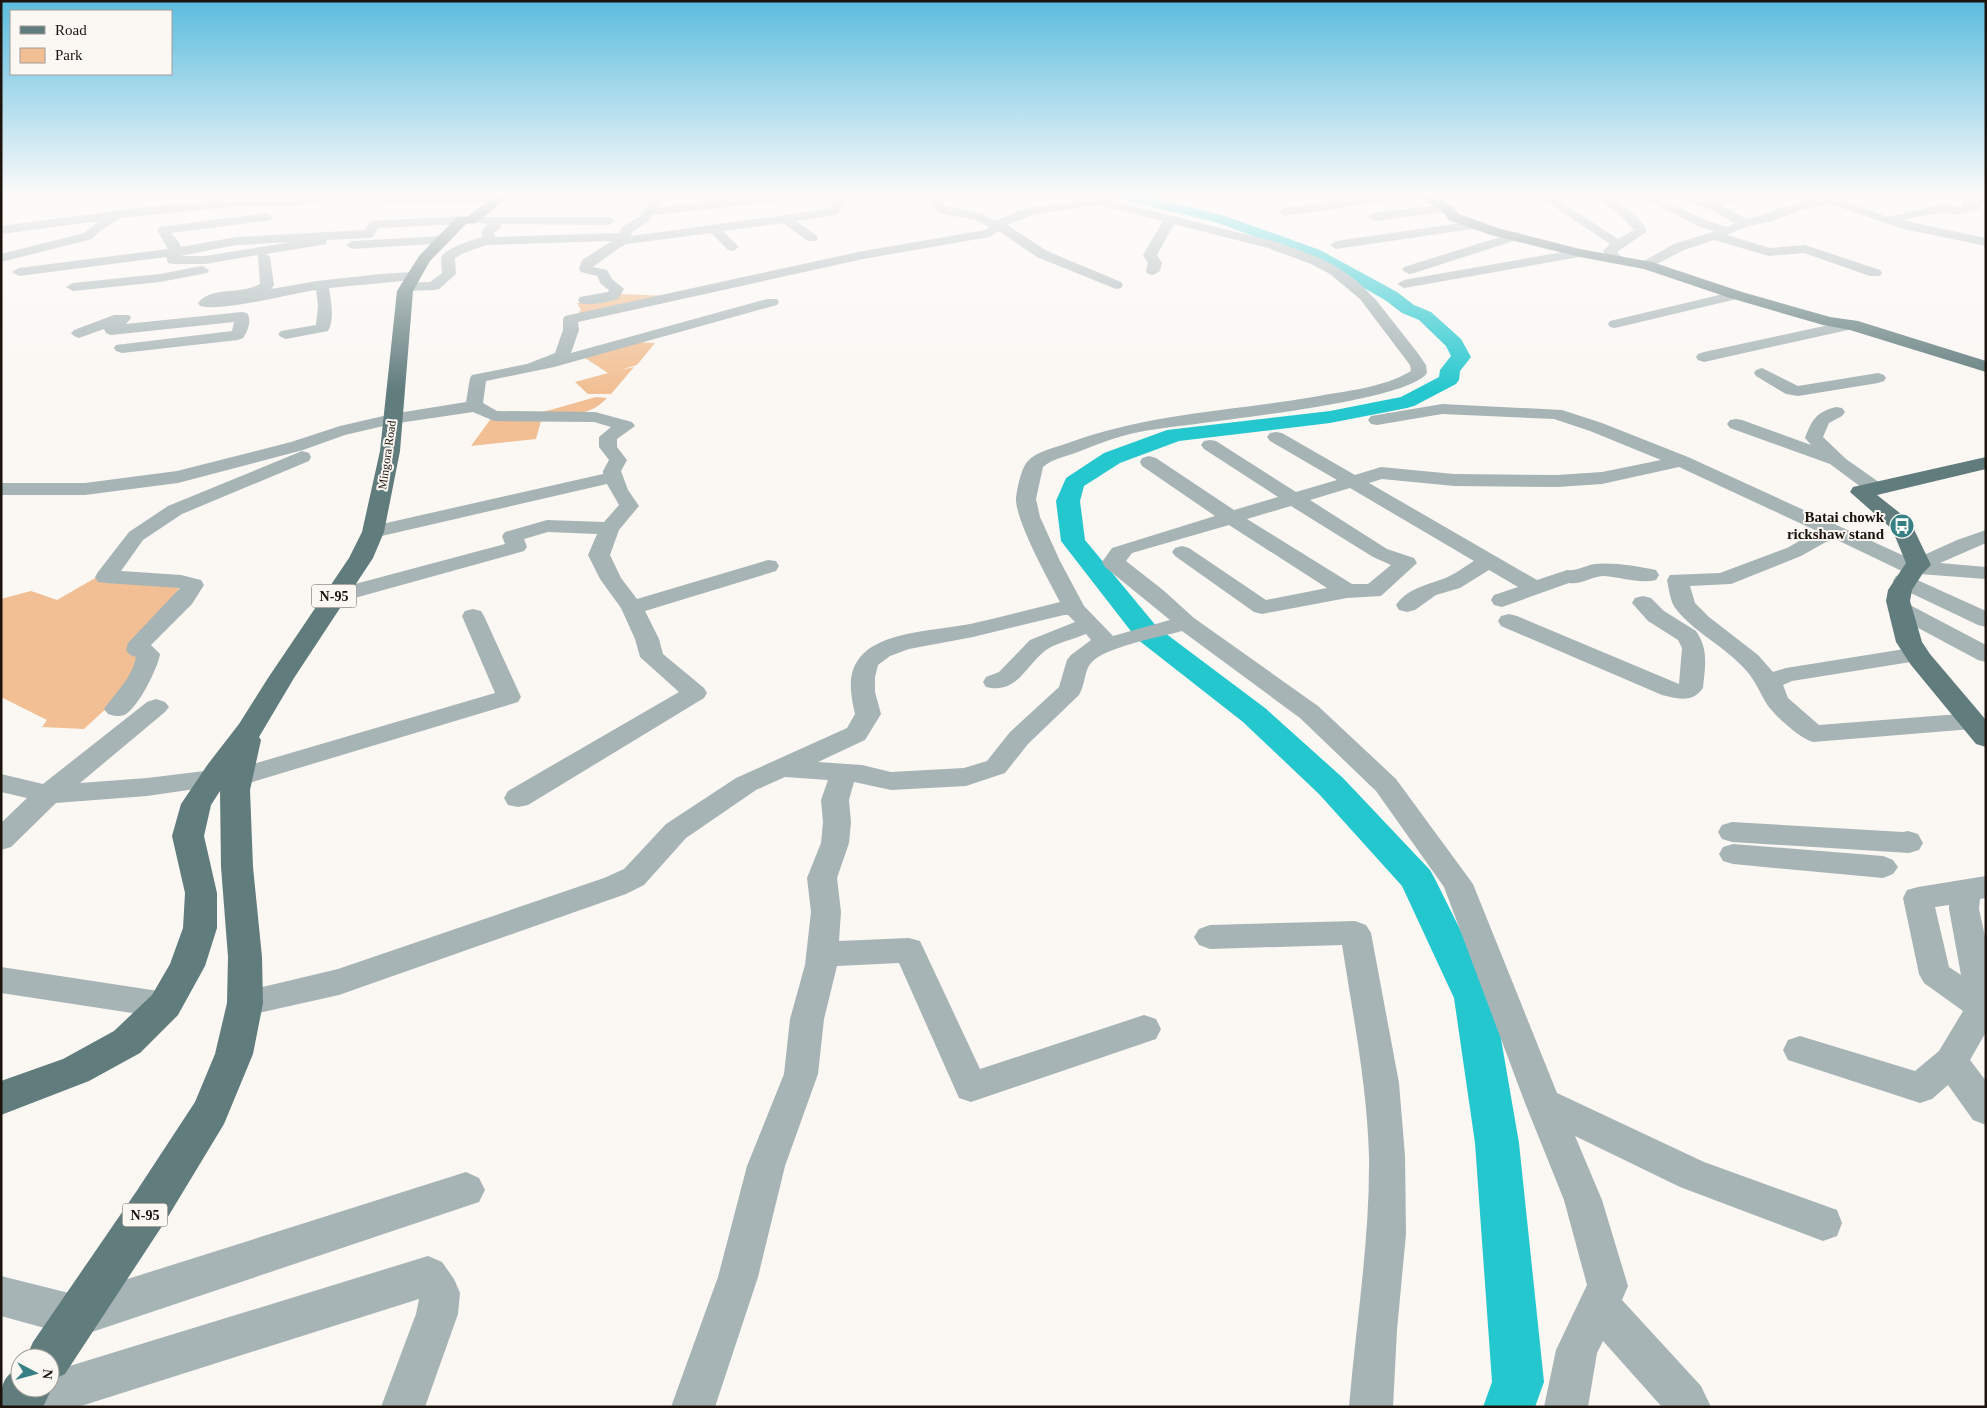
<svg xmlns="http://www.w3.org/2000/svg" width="1987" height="1408" font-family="Georgia,serif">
  <rect width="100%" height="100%" fill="#fbf7f3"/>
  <g fill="#f1bf93">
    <polygon points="619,294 673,296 575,317 581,310 577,303 617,297"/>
    <polygon points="634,342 655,343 637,365 620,370 634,367 611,394 588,394 575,382 608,373 585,358"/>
    <path d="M596,397L607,398C588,419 563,414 536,414Z"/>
    <polygon points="490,420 541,421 536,439 471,446"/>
    <polygon points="97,577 181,586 132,649 139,659 125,691 84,729 42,727 47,720 1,697 1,599 31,591 57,600"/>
  </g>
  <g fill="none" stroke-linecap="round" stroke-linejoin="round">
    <polygon fill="#25c7ce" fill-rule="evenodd" points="1109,194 1135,194 1225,216 1320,250 1397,292 1414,305 1431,312 1461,339 1471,357 1460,371 1459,380 1456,384 1414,406 1407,408 1330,423 1179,441 1120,463 1084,486 1080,501 1085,540 1157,627 1265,708 1343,778 1430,870 1435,879 1494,998 1519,1143 1544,1382 1535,1407 1483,1407 1492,1382 1475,1143 1454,998 1402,886 1319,794 1243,722 1137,639 1061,541 1056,501 1066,478 1104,453 1167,430 1330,411 1401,397 1439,377 1440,370 1451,356 1446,346 1419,320 1402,313 1385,300 1308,256 1215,222 1111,197"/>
    <g fill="#a6b4b5" fill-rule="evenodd">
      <polygon points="1,194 38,194 32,197 1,201"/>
      <path d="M319,194L501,195L507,199L501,203L320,201L293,207H231L120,218L100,231L92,239L1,262V254L84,233L99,221L1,234V226C64,218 127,208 190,203C233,199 277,203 319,194Z"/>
      <path d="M651,194H663L665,199L658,207C685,204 834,184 848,199L837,215L796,221L816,235L818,238L816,241H808L783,223L723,231L739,247L733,251L728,250L711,233L627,244L619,248L593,267L607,270L612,279L624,289L618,299C607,302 591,306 580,303L578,300L580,297L608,292L609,290L601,284L597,276L581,272L579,269L582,260L612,241L486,245L464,253L455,258L456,274L439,289L434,290L407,291L400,287L407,283L430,282L442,273C442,268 440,260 442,256C445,249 476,238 483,237L481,232L488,224L479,223L477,220L479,217H609L615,221L609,225L501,224L500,228L494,233L495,237L619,233L622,227L639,217L653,199ZM821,197L835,201L829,209L631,236L632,232L648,222L652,215Z"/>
      <path d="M928,194H940L944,205L984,214L991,220H997L1018,211L1035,207L1087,200L1107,194H1126L1111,201L1277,242L1320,258L1340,269L1357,281L1376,300L1417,352L1426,365L1427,373C1406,404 1186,423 1139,432C1118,436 1098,444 1078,452C1067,456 1052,459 1043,467L1036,499L1040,517L1060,561L1084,606L1113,636L1170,620L1105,567L1102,562L1112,548L1215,516L1142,466L1140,462L1142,458L1149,456L1156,458L1234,510L1278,497L1204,449L1201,445L1204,441L1210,440L1216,441L1296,492L1337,480L1270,441L1267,437L1270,433L1276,432L1282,433L1355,475L1381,467L1454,474L1557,475L1602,472L1661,460L1590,431L1554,419L1442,414L1377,425L1371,424L1368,420L1371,416L1377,415L1442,404L1562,410L1602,423L1688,457L1913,560L1957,540L1986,530V543L1940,563L1986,567V579L1906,573L1833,538L1801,556L1731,584L1690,586L1695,603L1709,617L1758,655L1773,672L1786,668L1917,647L1925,649L1929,654L1925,659L1917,661L1792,681L1783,685L1788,698L1819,725L1972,713L1981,715L1985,721L1981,727L1972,729L1813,742C1800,739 1771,713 1765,701C1757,687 1754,678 1742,666C1722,645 1694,632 1676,609C1670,602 1669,589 1667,580L1670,575L1720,573L1787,548L1817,531L1679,467L1602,484L1557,487L1454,486L1382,479L1369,483L1537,580L1567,570C1576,571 1585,566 1594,564C1613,562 1637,566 1656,570L1659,575L1656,580C1639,584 1621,577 1604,576C1592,576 1581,585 1569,583L1502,607L1494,605L1491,600L1494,595L1518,587L1489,570L1460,588L1436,595L1415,610L1407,612L1399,610L1396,605C1407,589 1426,585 1443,579C1454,575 1464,567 1474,561L1350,488L1310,500L1387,549L1414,558L1417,563L1381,596L1347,598L1262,614L1254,612L1175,556L1172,552L1175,548L1182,546L1189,548L1266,600L1327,588L1229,525L1132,553L1126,561L1163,590L1194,618L1318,706L1396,779L1473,884L1557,1093L1704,1162L1837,1210L1842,1223L1837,1236L1823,1241L1680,1187L1575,1136L1602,1200L1628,1286L1622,1300L1701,1386L1711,1407H1662L1603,1341L1597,1353L1588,1407H1544L1556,1350L1587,1285L1564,1200L1525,1103L1444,887L1376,791L1300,718L1182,631C1161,637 1104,647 1091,663C1084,671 1085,686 1079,695L1028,744L1005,773L966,786L891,790L854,782L849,800L851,822L849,843L837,878L841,912L839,941L909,938L920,941L980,1069L1144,1015L1156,1019L1161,1029L1156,1039L971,1102L959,1098L899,963L837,966L824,1019L818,1074L785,1166L758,1277L715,1407H671L718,1277L747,1166L784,1074L790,1019L805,965L811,912L807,878L821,843L823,822L821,800L828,780L785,777L756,790L686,838L644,885L626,894L339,995L245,1016L233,1012L229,1003L233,994L338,969L604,878L624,869L666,824L736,778L847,728L855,714C850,692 846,670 864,653C887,631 940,630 970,624C1000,618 1030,609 1060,602C1049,581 1015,520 1016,498C1017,489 1021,469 1027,462C1036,451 1055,448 1068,443C1146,414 1231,411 1313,397C1345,391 1383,388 1411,371L1410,365L1360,299L1330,274L1311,264L1268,248L1174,224L1157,255L1162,263L1160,271L1153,275L1148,274L1146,271L1148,263L1143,255L1163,221L1099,205L1035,214L1007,225L1047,251L1121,282L1123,285L1121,288L1116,289L1037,257L999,231L989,237L863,259L578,322L579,330L571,353L767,299H777L779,302L777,305L554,367L486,381L483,403L497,411L595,412L632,422L635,426L617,439V447L627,460L621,471L628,490L639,506L619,530L610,555L621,578L637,599L768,560L776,561L779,566L776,571L645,611L659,639L663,654L704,688L707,693L704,698L528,805L518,807L508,805L504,798L508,791L679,692L640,657L635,639L621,608L600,579L588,555L597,534L548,532L524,539L527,547L524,551L333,604L325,602L322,597L325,592L505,544L502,536L505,532L547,520L604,522L619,505L607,484L373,538L366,536L363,532L366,528L373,526L603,474V471L609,460L599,447V437L611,427L594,422L494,421L473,412L392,424L345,435L303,450L178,483L85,495H1V483H85L177,471L291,442L340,426L392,414L466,402L470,378L472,375L527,364L555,353L563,330V319L565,316L863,251L985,230L989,227L976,220L943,214L935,210ZM1291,506L1373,557L1391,565L1368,584H1352L1247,519ZM1064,615H1068L1075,622L1030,640L999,672L986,677L983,682L986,687C1017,695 1026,665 1046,650C1056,643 1074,639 1086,634L1091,640L1071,655L1067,660L1059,687L1010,732L987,761L964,768L891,772L862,765L818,762L865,740L881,714L875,692V677L878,665L890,656L909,649L973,637Z"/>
      <polygon points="1387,194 1421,194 1415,197 1284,216 1278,212 1284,208"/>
      <path d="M1535,194H1549L1618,239L1634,230L1616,211L1588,194C1594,194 1600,193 1605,195C1616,199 1647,221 1646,232L1617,252L1623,259L1621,262H1611L1603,251L1610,244Z"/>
      <path d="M1635,194H1651L1708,221L1727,227L1735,223L1712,210L1697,206L1677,194H1693L1703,199L1754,195L1756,197L1754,199L1720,204L1746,219C1775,213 1815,191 1844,199L1845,202L1888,217L1944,204L1956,207L1963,206L1961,203L1963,200L1978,198L1984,202L1980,209L1956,215L1944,212L1901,220L1986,238V246L1904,229L1829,204L1804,209L1773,221L1748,226L1727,235L1770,248L1805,245L1880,270L1882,273L1880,276H1870L1804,253L1769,256L1714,240L1684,250L1647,269L1642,268L1640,265L1642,262L1674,244L1715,231L1700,227Z"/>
      <polygon points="1446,204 1450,205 1452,208 1450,211 1374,221 1368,217 1374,213"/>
      <path d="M267,213L273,217L271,220L171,233L178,241L181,247L236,237L365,230L370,222L374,221L462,216L468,220L462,224L378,228L373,237L369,238L327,240L326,244L321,245L266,254L270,257L274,285L271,289L317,281L380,274L412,272L419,276L412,280L329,288C331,301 335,319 328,331L286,339L281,337L278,334L281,331L316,325L318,306L316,290C288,294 224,312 200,306L198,303C211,286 242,295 260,284L258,255L205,264H173L168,263L166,257L19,276L12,272L19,268L168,249L157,230L159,227ZM292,242L205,256H180L236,245Z"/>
      <polygon points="1475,221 1479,222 1481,225 1479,228 1336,249 1330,245 1336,241"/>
      <polygon points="1516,232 1520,233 1522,236 1520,239 1414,273 1409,274 1402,270 1404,267"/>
      <polygon points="442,236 448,240 447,243 352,249 346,245 352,241"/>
      <polygon points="1580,249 1587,253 1585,256 1404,288 1397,284 1404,280"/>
      <polygon points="202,266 209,270 207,273 160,282 73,291 66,287 73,283 160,274"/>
      <polygon points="1736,291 1741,292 1743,295 1741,298 1615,328 1610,327 1608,324 1610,321"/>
      <path d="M242,312L247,313C252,320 248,331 243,338L238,340L122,353L116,351L114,348L116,345L232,331L234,322L111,335L106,333L104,329L79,338L74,336L71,333L74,330L114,315H129L131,318L126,324Z"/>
      <polygon points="1852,320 1857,322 1860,325 1857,328 1704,362 1698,360 1696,357 1698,354 1704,352"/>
      <polygon points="1762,368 1798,386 1878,373 1884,375 1886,378 1884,381 1878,383 1798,396 1786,394 1756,376 1754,373 1756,370"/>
      <path d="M1836,407L1842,408L1845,412L1842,416L1829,423L1823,437L1846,459L1883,485L1886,489L1883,493L1876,495L1869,493L1830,464L1730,428L1727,424L1730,420L1736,419L1742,420L1811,445L1805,438C1812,420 1816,412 1836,407Z"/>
      <path d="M302,451L309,453L311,457L309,461L182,514L143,540L121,571L181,575L201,580L204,585L192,604L151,645L160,654C158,668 137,710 124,715C118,717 114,716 108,714L104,709C116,692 132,678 136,657L130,655L126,650L128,643L180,588L106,583L98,582L95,577L98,572L129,532L168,506Z"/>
      <polygon points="1904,574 1986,611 1986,627 1978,625 1896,586 1893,581 1896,576"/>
      <path d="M1643,596L1651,598L1664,611L1696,631C1709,650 1705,666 1703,688C1693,703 1677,699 1662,695L1501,626L1498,621L1501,616L1509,614L1517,616L1679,684L1682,648L1678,640L1648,621L1632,603L1635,598Z"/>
      <polygon points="1902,603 1910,605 1986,645 1986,662 1978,660 1894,615 1891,610 1894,605"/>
      <polygon points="473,609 481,611 484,616 521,697 518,702 249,783 239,786 229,783 226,777 229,771 495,693 462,616 465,611"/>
      <polygon points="156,699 165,702 169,707 165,712 80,783 147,778 213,770 223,773 226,779 223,785 147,796 56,803 11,847 1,850 1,823 27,798 1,792 1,774 43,784 147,702"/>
      <polygon points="1732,822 1903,832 1908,831 1918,834 1923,843 1919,850 1909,853 1732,842 1722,839 1718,832 1722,825"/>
      <polygon points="1733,844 1883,856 1893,860 1898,867 1893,874 1883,878 1733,864 1723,861 1719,854 1723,847"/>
      <path d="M1986,876V898L1980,899L1979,909L1986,941V1032L1970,1060L1986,1081V1125L1973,1120L1948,1085L1932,1099L1920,1103L1788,1060L1783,1050L1788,1040L1800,1036L1915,1071L1939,1051L1963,1011L1924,983L1919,974L1903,898L1907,890L1918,887ZM1949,905V909L1961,975L1949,967L1935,907Z"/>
      <path d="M1355,921L1366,925L1371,933L1399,1083L1405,1156L1406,1234L1397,1330L1393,1407H1349C1356,1323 1370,1240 1369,1156C1367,1085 1353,1015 1342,945L1210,949L1199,945L1194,937L1199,929L1210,925Z"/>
      <polygon points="1,967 165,992 177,996 181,1005 177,1014 165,1018 1,993"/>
      <polygon points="466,1172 479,1178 485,1190 479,1202 77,1337 1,1316 1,1276 77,1295"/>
      <polygon points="428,1256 442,1262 454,1279 460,1293 458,1314 425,1407 381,1407 416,1314 419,1299 78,1407 1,1407 3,1389 18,1382 20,1382 20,1388 50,1388 50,1372"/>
    </g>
    <g fill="#617c7d" fill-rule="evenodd">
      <polygon points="498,194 513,194 476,223 466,224 430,261 413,291 400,451 384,532 373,558 294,678 259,737 261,740 250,790 253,867 262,957 263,1003 253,1054 224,1124 166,1220 65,1374 50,1381 50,1358 26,1358 33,1342 136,1192 195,1102 215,1054 227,1003 228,957 221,867 220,791 211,805 204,836 217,893 217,928 205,966 178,1015 140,1053 89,1081 1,1115 1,1081 63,1059 114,1031 152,995 170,964 183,928 185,893 172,836 181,804 208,764 239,724 268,678 349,558 362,532 380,451 397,291 419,256 457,217 468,216"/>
      <polygon points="1412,194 1429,194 1451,205 1459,214 1501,229 1580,249 1652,262 1742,292 1830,317 1858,321 1986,361 1986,372 1850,330 1823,325 1730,298 1644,269 1580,257 1491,235 1449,220 1441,210"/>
      <polygon points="1986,457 1986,469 1877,495 1910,521 1931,565 1923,573 1912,590 1910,601 1922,642 1930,654 1986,720 1986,747 1976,744 1911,665 1896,642 1886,601 1888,590 1906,563 1892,529 1850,492 1853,487"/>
      <path d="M20,1368V1388H50V1384L52,1388L43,1407H1C1,1388 1,1376 20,1368Z"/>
    </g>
  </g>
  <linearGradient id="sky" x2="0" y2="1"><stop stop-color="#5abcde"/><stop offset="0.5" stop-color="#fdfbfa"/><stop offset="1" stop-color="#fdfbfa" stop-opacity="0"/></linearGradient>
  <rect width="1987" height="391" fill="url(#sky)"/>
  <defs>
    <symbol id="bus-disc" viewBox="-11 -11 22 22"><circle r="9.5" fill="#367f82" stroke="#fbf7f3"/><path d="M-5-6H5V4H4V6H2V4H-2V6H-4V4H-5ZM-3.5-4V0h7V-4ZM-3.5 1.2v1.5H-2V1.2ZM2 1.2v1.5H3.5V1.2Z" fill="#fff"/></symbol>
  </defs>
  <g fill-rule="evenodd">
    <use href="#bus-disc" x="1888" y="512" width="28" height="28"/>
  </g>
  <g text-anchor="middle" stroke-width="4" stroke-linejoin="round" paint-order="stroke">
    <g font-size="12" fill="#1b130c" stroke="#fbf7f3">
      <text transform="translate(387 455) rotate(-82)" y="4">Mingora Road</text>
    </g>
    <g fill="#fbf7f3" stroke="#5e5751" stroke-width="1">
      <rect x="311.5" y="584.5" width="45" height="23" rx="4"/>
      <rect x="122.5" y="1203.5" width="45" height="23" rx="4"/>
    </g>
    <g font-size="14" font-weight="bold" fill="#1b130c">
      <text x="334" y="601">N-95</text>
      <text x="145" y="1220">N-95</text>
    </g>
    <g font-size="15" font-weight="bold" fill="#1b130c" stroke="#fbf7f3" text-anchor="end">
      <text x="1884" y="522">Batai chowk<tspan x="1884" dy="17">rickshaw stand</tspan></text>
    </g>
  </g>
  <rect width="1987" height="1408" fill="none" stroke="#1b130c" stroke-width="5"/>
  <rect x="10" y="10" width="162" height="65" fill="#fbf7f3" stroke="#a19c97"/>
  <rect x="20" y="26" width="25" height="8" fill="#617c7d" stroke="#a19c97"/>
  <text x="55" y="35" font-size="15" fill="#1b130c">Road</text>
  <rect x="20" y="48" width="25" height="15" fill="#f1bf93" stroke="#a19c97"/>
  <text x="55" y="60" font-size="15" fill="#1b130c">Park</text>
  <g transform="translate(35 1373) rotate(96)"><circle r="24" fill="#fbf7f3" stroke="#a19c97"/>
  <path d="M0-4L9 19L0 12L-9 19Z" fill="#367f82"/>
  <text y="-8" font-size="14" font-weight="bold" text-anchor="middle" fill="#1b130c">N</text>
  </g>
</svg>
